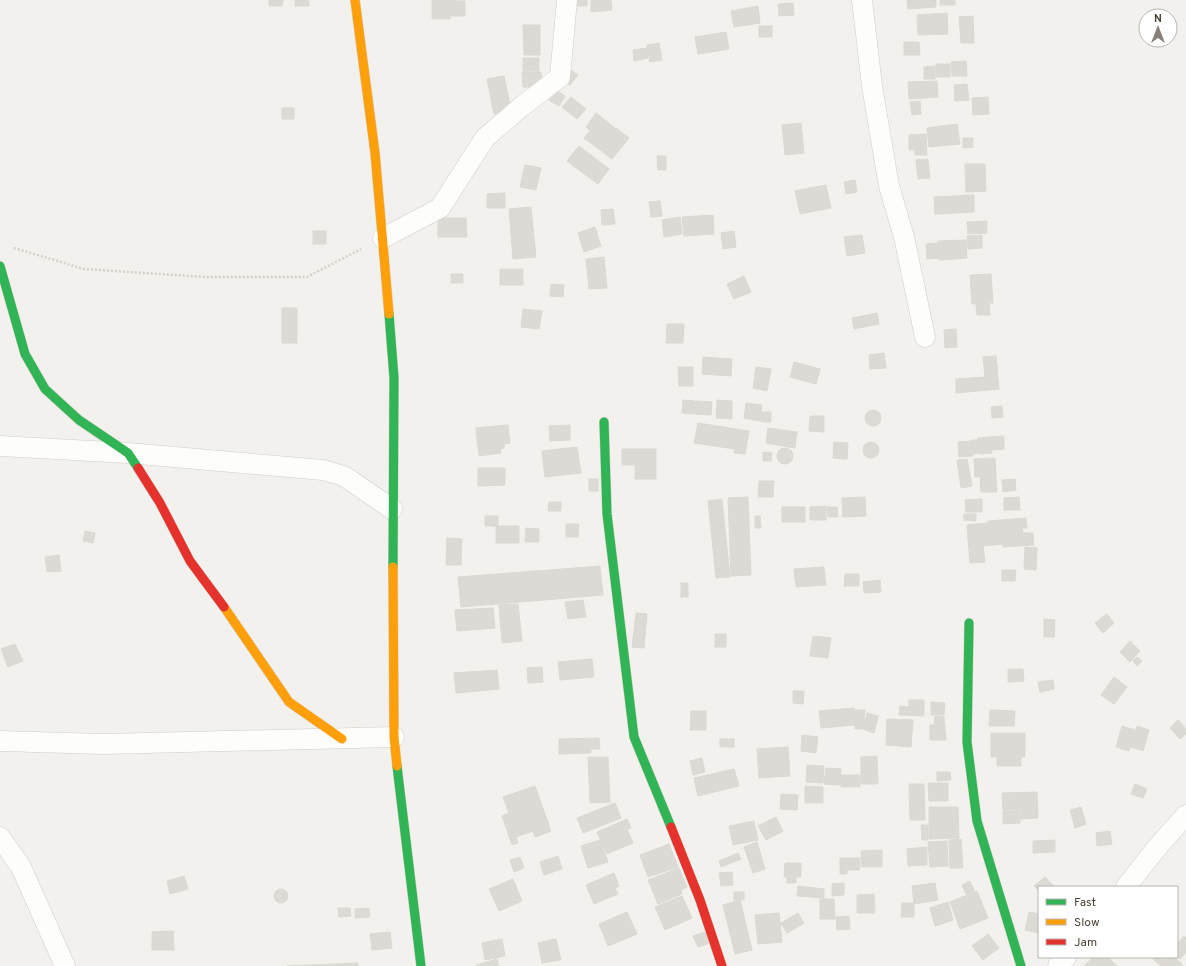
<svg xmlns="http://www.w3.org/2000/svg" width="1186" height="966" font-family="Overpass,sans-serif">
  <rect width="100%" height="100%" fill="#f3f1ee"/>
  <g fill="#dddad6" stroke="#dcd8d3">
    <polygon points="269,0 283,0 282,6 269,6"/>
    <rect x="295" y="0" width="14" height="6"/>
    <polygon points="432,0 465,1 465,16 450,16 450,19 432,19"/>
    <polygon points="572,0 587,0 587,6 573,6"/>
    <polygon points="591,0 611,0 612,10 591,12"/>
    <polygon points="907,0 936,0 936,7 908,9"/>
    <rect x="940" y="0" width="15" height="5"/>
    <polygon points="793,3 794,15 779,16 778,4"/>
    <polygon points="758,6 760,23 734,27 731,11"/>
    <polygon points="947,13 948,34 918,35 917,15"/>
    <polygon points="973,16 974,43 961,43 959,17"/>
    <polygon points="523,25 540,25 540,55 524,55"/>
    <rect x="759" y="26" width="13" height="11"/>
    <polygon points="726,32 729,49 698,54 695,37"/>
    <polygon points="904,42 919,42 920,55 904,55"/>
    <polygon points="659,43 662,60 650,62 647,45"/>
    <polygon points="647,48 648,58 634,61 633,50"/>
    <rect x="523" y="58" width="16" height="13"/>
    <polygon points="966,61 967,76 952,76 951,62"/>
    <rect x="936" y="64" width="14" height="13"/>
    <polygon points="935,66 935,79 924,79 924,67"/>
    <polygon points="567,67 578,75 570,85 560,77"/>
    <polygon points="522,72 541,72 542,87 523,87"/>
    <polygon points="504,76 511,110 494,114 487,79"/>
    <polygon points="937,81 938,97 909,99 908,82"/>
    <polygon points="967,84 969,100 955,101 954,85"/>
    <polygon points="556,90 565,96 559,106 549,100"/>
    <polygon points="571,97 586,109 577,119 562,107"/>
    <polygon points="988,97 989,114 973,115 972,98"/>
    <polygon points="920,101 921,114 912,115 910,102"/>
    <rect x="282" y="108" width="12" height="11"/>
    <polygon points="596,113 615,128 604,141 586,127"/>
    <polygon points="801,123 804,153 785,155 782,125"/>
    <polygon points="957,124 960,144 929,147 927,128"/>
    <polygon points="616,128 629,138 612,159 584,138 590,131 604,142"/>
    <polygon points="926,134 927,155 915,155 915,150 909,150 909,135"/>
    <polygon points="963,138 973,138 973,147 963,148"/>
    <polygon points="579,146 609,169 598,184 567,161"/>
    <polygon points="657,156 666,156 666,170 658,170"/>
    <polygon points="928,159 930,178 918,179 916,160"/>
    <polygon points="965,164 985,164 986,191 966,192"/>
    <polygon points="525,165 541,168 536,190 520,187"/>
    <polygon points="855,180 857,192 846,194 844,182"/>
    <polygon points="826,185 831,208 800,214 795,191"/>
    <polygon points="505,193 505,208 487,208 487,194"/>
    <polygon points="974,195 974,212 935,214 934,197"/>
    <polygon points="660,201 662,216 651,217 649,202"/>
    <polygon points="531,207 536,257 513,259 509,209"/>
    <polygon points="613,209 615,224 602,225 601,210"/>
    <polygon points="713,215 714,234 684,236 682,217"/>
    <polygon points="680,217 682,234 664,237 662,220"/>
    <polygon points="438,218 466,218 467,237 438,237"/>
    <polygon points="987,221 987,233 968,234 967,222"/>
    <polygon points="595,227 601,246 584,252 578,233"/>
    <rect x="313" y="231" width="13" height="13"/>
    <polygon points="734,231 736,247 723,249 721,233"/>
    <polygon points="862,235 865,253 847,256 844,237"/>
    <polygon points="982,235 982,248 968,249 967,236"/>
    <polygon points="966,240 967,258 939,260 938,241"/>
    <polygon points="938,243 939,258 927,259 926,244"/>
    <polygon points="604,257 607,288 589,289 586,259"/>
    <rect x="500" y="269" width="23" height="16"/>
    <rect x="451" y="274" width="12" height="9"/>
    <polygon points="991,274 993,303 989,303 990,315 977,315 976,304 972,304 970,275"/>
    <polygon points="744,276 751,292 734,299 727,284"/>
    <polygon points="551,284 564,285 563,297 550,296"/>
    <rect x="282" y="308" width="15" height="35"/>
    <polygon points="523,309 542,311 539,329 521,327"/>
    <polygon points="877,313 879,324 854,329 852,318"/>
    <polygon points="667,324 684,324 683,343 666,343"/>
    <polygon points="956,329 957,347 945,348 944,330"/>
    <polygon points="884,353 886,368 870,369 869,355"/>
    <polygon points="996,356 999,389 956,393 956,379 985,377 983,357"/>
    <polygon points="703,357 732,359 731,376 702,374"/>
    <polygon points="794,362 820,369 816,384 790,377"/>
    <polygon points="678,367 693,367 693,386 679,386"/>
    <polygon points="756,367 771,369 767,391 753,388"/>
    <polygon points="683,400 695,401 694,414 682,413"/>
    <polygon points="717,400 732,401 732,419 716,418"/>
    <polygon points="696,401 712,402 711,415 695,414"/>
    <polygon points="746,403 762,405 760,421 744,418"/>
    <polygon points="1002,406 1003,417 992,418 991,407"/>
    <circle cx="873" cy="418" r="8"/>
    <polygon points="762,412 771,412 771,422 761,422"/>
    <polygon points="810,416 824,416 824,432 809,431"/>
    <polygon points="698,423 749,431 745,454 734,453 735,449 694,443"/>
    <polygon points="508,425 510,443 504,444 504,448 500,449 501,453 479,456 476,428"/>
    <polygon points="570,425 570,440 550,441 549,426"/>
    <polygon points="768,428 797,432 795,448 766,443"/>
    <polygon points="1004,436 1004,449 992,450 991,437"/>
    <polygon points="991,437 992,453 980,454 978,438"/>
    <polygon points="972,440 978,440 979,453 973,454"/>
    <polygon points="972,441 973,456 959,457 958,442"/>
    <circle cx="871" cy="450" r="8"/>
    <polygon points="834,442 848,443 847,459 833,458"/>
    <polygon points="577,447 581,473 545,477 542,451"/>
    <circle cx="785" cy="456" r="8"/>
    <polygon points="622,449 656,449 656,479 635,479 635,465 622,465"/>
    <polygon points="763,452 772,453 771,461 763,461"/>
    <polygon points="995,458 996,476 975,477 974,459"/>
    <polygon points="967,459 972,486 961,488 957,460"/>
    <polygon points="478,468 505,468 505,485 478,486"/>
    <polygon points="996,477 997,492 981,492 980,478"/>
    <rect x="589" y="479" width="9" height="12"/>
    <polygon points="1015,479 1016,490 1003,492 1002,480"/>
    <polygon points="759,481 774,481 773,497 758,497"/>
    <polygon points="748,497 751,575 731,576 728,498"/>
    <polygon points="865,497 866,516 843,517 842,498"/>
    <polygon points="1019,497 1020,510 1004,510 1004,498"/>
    <polygon points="722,499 730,577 716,578 708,501"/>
    <polygon points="982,499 982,512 966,512 965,500"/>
    <polygon points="549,502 561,502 561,511 548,511"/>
    <polygon points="826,506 826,520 810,520 810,507"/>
    <rect x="782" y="507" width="23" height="15"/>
    <polygon points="827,507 837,507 838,517 828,517"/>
    <polygon points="964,514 976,514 976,521 964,520"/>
    <rect x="485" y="516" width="13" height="10"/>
    <polygon points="755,516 760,516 761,528 755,528"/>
    <polygon points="1026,518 1027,528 1022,528 1023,533 1033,533 1034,545 1003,547 1003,544 983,546 985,562 970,563 967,525 988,523 988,521"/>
    <polygon points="566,524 579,524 578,537 566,537"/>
    <rect x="496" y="526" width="23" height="17"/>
    <polygon points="526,528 539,529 539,542 525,542"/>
    <polygon points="85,531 95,533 93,543 83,541"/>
    <polygon points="447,538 462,539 461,565 446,565"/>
    <polygon points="1025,547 1037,548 1036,570 1024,569"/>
    <polygon points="59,555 61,571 47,572 45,557"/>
    <polygon points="600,566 603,595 461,607 458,577"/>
    <polygon points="824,567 826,585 796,587 794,569"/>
    <polygon points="1002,570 1016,570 1015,581 1002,581"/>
    <polygon points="845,574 859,574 859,586 844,586"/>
    <polygon points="880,580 881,592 864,593 863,582"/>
    <rect x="681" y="583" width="7" height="14"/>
    <polygon points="583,600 586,617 568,619 565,602"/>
    <polygon points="518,604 522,641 502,643 499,605"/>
    <polygon points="493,608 495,628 457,631 455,610"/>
    <polygon points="636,613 647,614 644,648 632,647"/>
    <polygon points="1107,614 1114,623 1103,633 1095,623"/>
    <polygon points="1044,619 1055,620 1054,637 1044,637"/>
    <rect x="715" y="634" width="11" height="13"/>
    <polygon points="813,636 831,638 828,658 810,656"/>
    <polygon points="1130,641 1140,651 1130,662 1120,652"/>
    <polygon points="15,644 23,661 8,667 1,649"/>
    <polygon points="1137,657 1142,661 1137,666 1133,661"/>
    <polygon points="592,659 594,677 560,680 558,662"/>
    <polygon points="542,667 543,682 528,683 527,668"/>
    <polygon points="1008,669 1023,669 1024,681 1008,682"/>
    <polygon points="497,670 499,689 456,693 454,673"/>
    <polygon points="1114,677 1127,687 1114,704 1101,695"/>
    <polygon points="1053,680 1054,689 1040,692 1038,682"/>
    <polygon points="793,691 804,691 803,704 793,703"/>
    <polygon points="909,700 924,700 924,716 899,715 900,706 909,707"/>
    <polygon points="931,702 945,703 944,715 931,715"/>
    <polygon points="854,708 855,725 821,728 819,711"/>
    <polygon points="855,710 865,710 863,729 855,729"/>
    <polygon points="990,710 1015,711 1014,726 989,726"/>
    <polygon points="691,711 706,711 706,730 690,730"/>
    <polygon points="867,713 878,716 874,733 863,729"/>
    <polygon points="935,716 944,717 946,740 930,740 930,725 934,725"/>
    <polygon points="887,719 913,720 911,747 886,745"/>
    <polygon points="1178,720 1186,729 1186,734 1180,739 1170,728"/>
    <polygon points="1122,726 1135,730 1129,751 1116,747"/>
    <polygon points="1137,726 1149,730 1143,751 1131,747"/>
    <polygon points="991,733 1025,733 1025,757 1021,757 1021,766 997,766 997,757 991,757"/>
    <polygon points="802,735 818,737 816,753 801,751"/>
    <polygon points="599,738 600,749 591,749 591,753 559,754 559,739"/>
    <rect x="720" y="739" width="14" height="8"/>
    <polygon points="788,747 790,776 759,778 757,749"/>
    <polygon points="877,756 878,784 861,784 861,757"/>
    <polygon points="588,757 608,757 610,802 590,803"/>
    <polygon points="702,758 705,772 693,775 690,761"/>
    <polygon points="807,765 824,766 823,783 806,782"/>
    <polygon points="826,768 841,769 840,785 824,784"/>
    <polygon points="734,769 739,786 698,796 694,778"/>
    <polygon points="937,772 950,772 951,780 937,781"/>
    <rect x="841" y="775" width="19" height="12"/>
    <polygon points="928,783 948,783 948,801 929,801"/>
    <polygon points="909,784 924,784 925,820 910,820"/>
    <polygon points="1135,784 1147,789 1143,798 1131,794"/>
    <polygon points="535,786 551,831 535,837 533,831 516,837 518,843 512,845 502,816 509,813 503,797"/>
    <polygon points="805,786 823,787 823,803 805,803"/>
    <polygon points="1037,792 1038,818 1021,819 1021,810 1003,810 1002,793"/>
    <polygon points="781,794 798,795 797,810 780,809"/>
    <polygon points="615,803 621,818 583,833 577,818"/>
    <polygon points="929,807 958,807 959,838 929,839"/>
    <polygon points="1081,807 1086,824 1075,828 1070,810"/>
    <polygon points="1003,811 1020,811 1020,823 1003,824"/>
    <polygon points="776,817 783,831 766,840 758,826"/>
    <polygon points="627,819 631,828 627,829 633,843 607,854 597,832"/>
    <polygon points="754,821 758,840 733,845 729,826"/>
    <polygon points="921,825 928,825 928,840 922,840"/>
    <polygon points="1110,831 1112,844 1097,846 1096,833"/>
    <polygon points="961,839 963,868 950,868 949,840"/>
    <polygon points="600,840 608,862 588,868 581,846"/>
    <polygon points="1055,840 1055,852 1033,853 1033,841"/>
    <polygon points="947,841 948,866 930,867 928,842"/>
    <polygon points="757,842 765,869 753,873 744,847"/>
    <polygon points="669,844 678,867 648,877 640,855"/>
    <polygon points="927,847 927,865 908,866 907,849"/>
    <polygon points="882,850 882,867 862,867 861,851"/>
    <polygon points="738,853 741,859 721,867 719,861"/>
    <polygon points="558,856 562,869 544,875 540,862"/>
    <polygon points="520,857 524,868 514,872 510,860"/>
    <polygon points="840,858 860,858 860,870 847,870 847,874 840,874"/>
    <polygon points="785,863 801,863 801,877 796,877 796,883 787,883 787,877 784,877"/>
    <polygon points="679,868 687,887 681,890 682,894 658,904 648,880"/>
    <polygon points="732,872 733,885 721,886 719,873"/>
    <polygon points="614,873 619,886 615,888 618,894 594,904 586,885"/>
    <polygon points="184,876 188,889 170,894 167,881"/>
    <polygon points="1045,877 1054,886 1039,887 1039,891 1034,886"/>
    <polygon points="513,879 522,901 499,911 489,889"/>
    <polygon points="970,881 974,891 966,894 962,885"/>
    <polygon points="844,883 844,895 832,896 832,884"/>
    <polygon points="935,883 938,900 914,904 912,886"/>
    <polygon points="798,886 824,889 824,898 797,896"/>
    <circle cx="281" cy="896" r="7"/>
    <polygon points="977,891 988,918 960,929 950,902"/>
    <rect x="734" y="892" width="10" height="8"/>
    <polygon points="874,894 875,913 857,913 857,895"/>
    <polygon points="682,896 692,918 665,930 655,907"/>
    <polygon points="820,899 834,899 835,919 820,919"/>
    <polygon points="740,900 752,950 735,954 723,905"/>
    <polygon points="948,902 953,920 935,926 930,908"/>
    <polygon points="902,903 914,903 914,917 901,917"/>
    <polygon points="338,908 350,908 351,916 339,917"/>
    <polygon points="369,908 370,917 355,918 355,909"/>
    <polygon points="627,912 637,934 608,946 599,924"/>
    <polygon points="1029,912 1039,914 1039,933 1025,930"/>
    <polygon points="779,913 782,942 758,944 755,915"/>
    <polygon points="798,913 804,923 787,933 781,923"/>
    <polygon points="849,916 850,929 837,930 836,917"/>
    <polygon points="173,931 174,950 152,950 152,932"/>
    <polygon points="390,932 392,948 372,950 370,934"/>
    <polygon points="705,932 710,943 698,947 693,936"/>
    <polygon points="988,934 999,948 983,960 972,946"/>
    <polygon points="1184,936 1186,938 1186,953 1180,959 1177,956 1177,944"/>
    <polygon points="502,939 505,956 485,960 482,943"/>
    <polygon points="556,939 561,960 542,963 538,943"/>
    <polygon points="1093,957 1108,957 1117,966 1084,966"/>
    <polygon points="1151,957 1164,957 1157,963"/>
    <polygon points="1165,957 1174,957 1183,965 1161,966 1158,963"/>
    <polygon points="497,959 499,966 477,966 476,965"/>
    <polygon points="358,963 358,966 287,966"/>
  </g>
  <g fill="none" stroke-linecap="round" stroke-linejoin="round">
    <defs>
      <g id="street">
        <polyline points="862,0 872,86 889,186 904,237 925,337"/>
        <polyline points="383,238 440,208 485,138 521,107 560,77 567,0"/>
        <polyline points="0,446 128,453 323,470 344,476 392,509"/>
        <polyline points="0,741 104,744 394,737"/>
        <polyline points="0,837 21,867 65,966"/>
        <polyline points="1126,887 1155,850 1186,815"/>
        <polyline points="1058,966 1066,957"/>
      </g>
      <g id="fast">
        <polyline points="0,266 25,354 45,389 79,420 128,453 138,468"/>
        <polyline points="389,314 394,378 393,567"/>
        <polyline points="604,422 607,514 634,737 671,827"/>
        <polyline points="969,623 967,742 977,821 1021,966"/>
        <polyline points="397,766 421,966"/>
      </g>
      <g id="slow">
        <polyline points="355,0 375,153 389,314"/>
        <polyline points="393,567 394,737 397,766"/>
        <polyline points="224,607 289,702 342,739"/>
      </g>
      <g id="jam">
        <polyline points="138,468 160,503 190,561 224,607"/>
        <polyline points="671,827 700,900 722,966"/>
      </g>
    </defs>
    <use href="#street" stroke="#d0ccc8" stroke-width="21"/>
    <use href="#fast" stroke="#d3cec4" stroke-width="10"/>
    <use href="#slow" stroke="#d3cec4" stroke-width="10"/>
    <use href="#jam" stroke="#d3cec4" stroke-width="10"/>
    <polyline stroke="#d3d1cc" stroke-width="2.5" stroke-dasharray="2 2" stroke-linecap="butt" points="14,248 84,269 205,277 307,277 361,249"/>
    <use href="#street" stroke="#fdfdfc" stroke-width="20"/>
    <use href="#fast" stroke="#30b455" stroke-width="9"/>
    <use href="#slow" stroke="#ff9f0a" stroke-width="9"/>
    <use href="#jam" stroke="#e5322d" stroke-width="9"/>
  </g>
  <rect x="1038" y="886" width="140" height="72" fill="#ffffff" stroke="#b7b4af"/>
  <rect x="1046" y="899" width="20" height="6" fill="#30b455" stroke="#b7b4af"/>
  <text x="1074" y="906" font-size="12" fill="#4c4337">Fast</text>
  <rect x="1046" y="919" width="20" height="6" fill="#ff9f0a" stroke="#b7b4af"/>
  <text x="1074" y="926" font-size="12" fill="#4c4337">Slow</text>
  <rect x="1046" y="939" width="20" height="6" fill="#e5322d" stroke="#b7b4af"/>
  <text x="1074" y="946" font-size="12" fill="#4c4337">Jam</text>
  <g transform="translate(1158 28)"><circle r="19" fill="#ffffff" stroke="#b7b4af"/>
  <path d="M0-3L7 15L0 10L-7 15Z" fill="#868077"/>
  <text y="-6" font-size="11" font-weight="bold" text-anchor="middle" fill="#4c4337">N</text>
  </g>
</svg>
